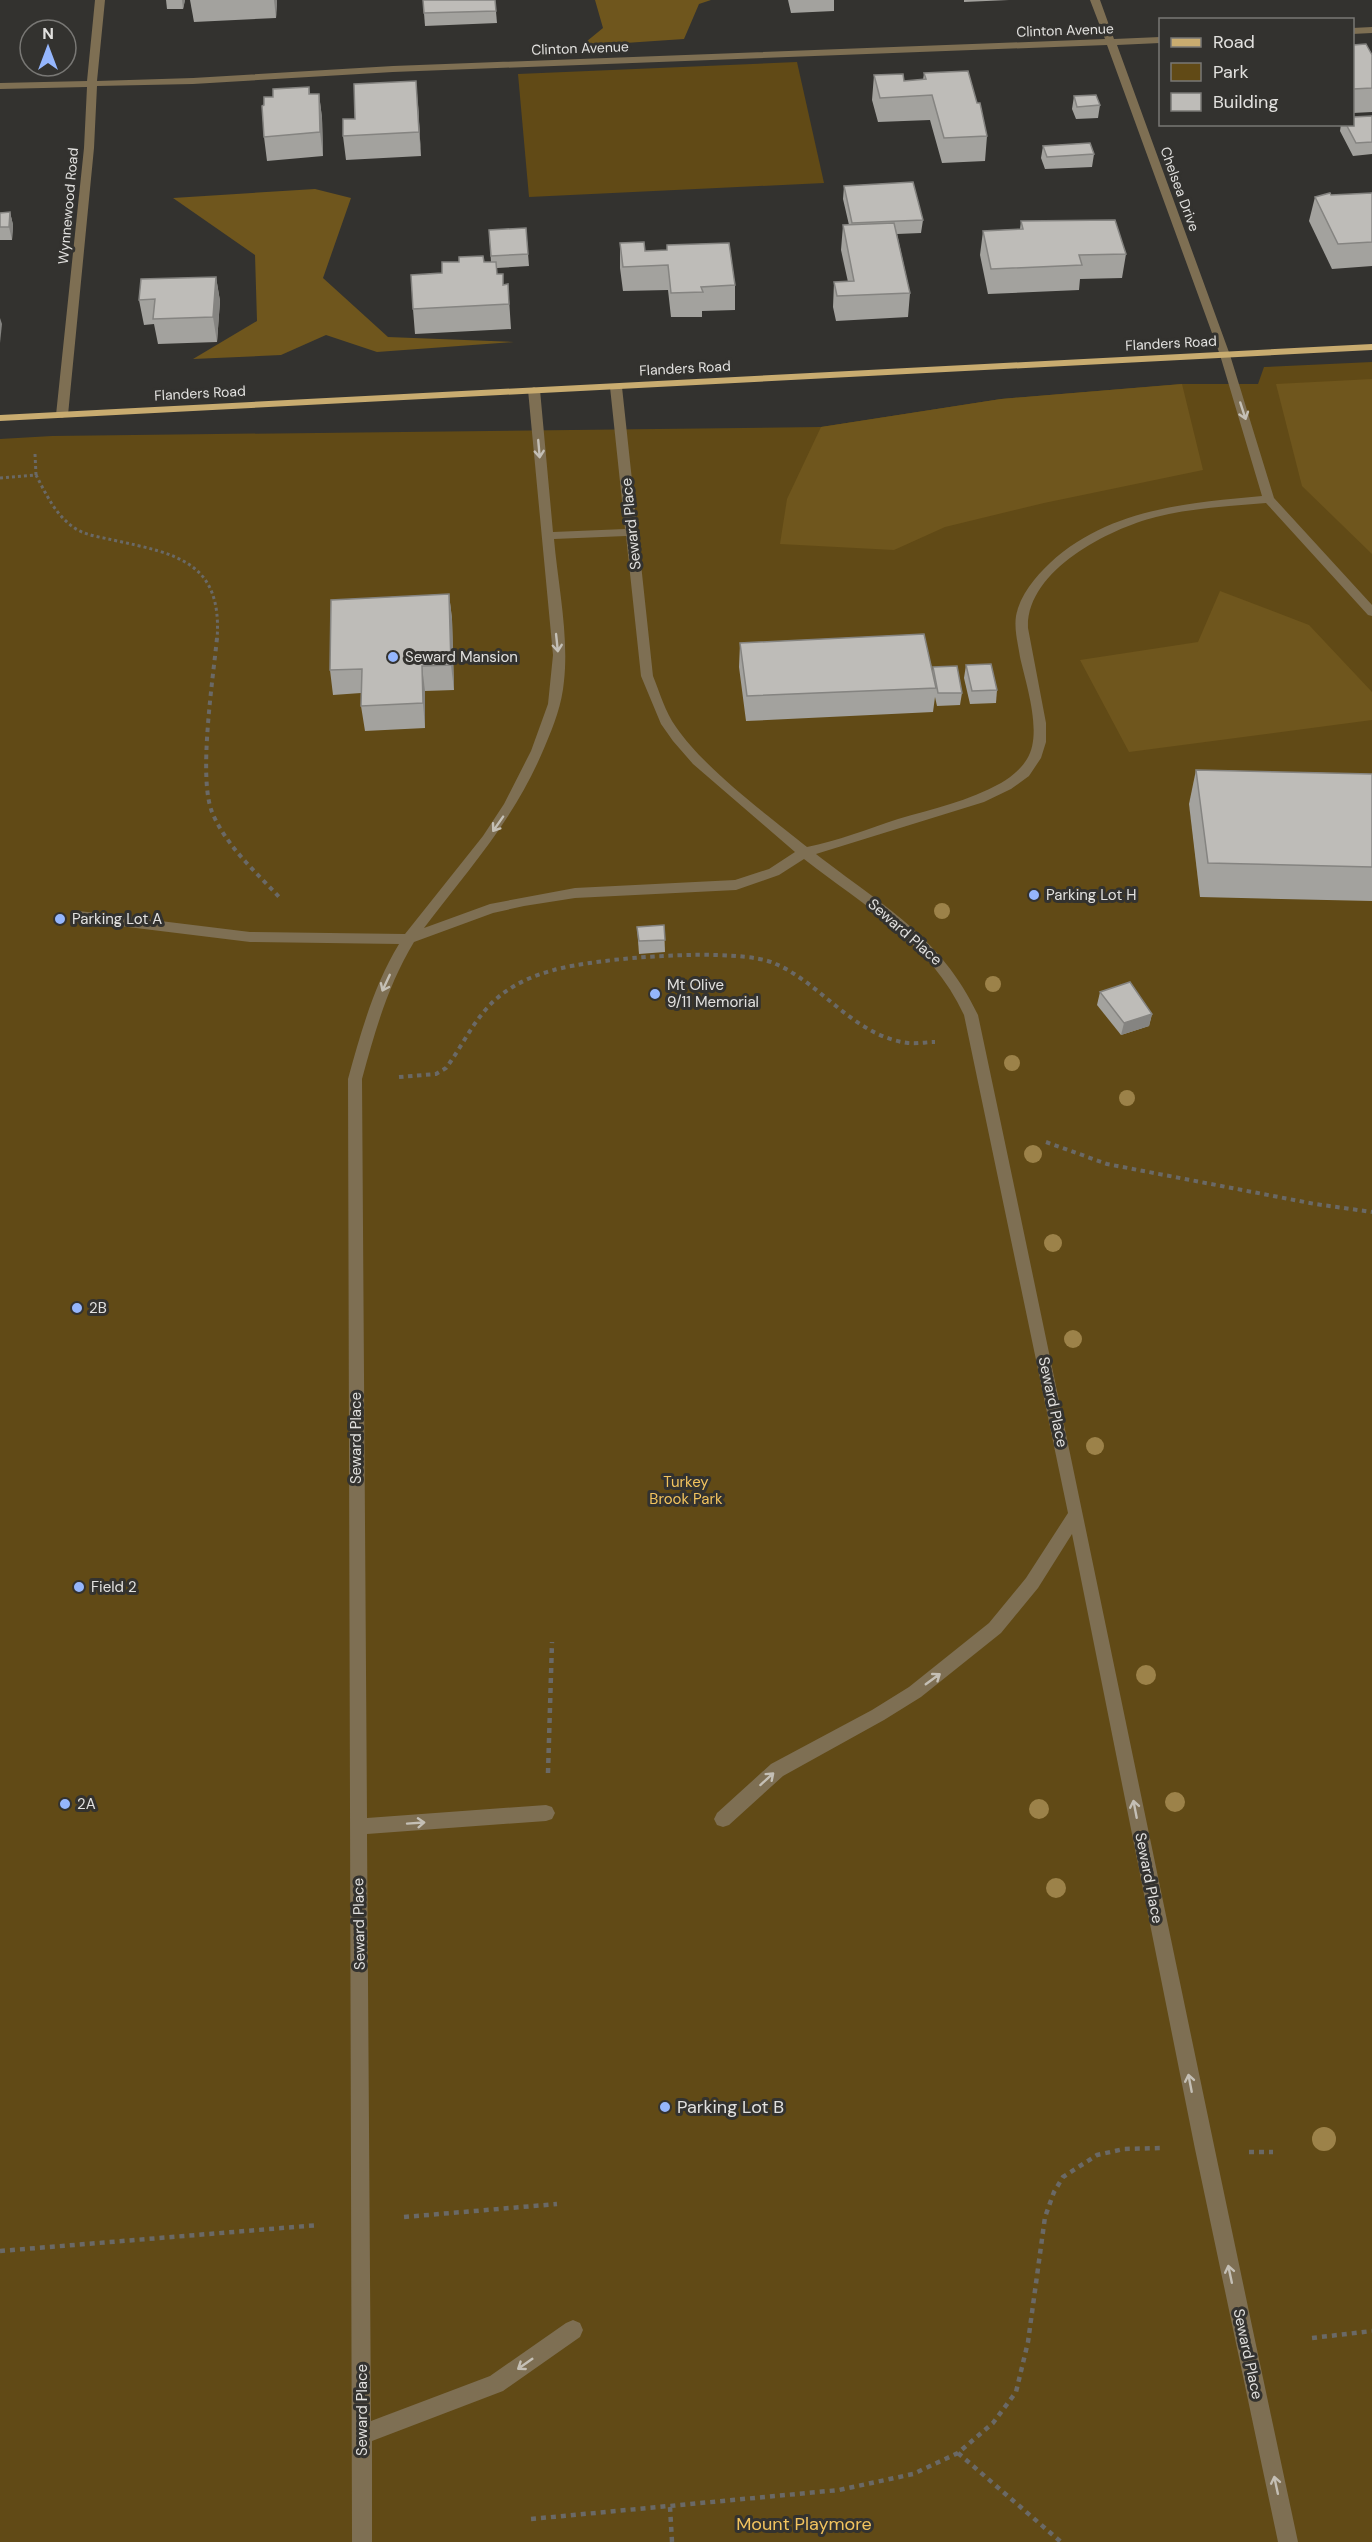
<svg xmlns="http://www.w3.org/2000/svg" width="1372" height="2542" font-family="'DM Sans',sans-serif">
  <rect width="100%" height="100%" fill="#33322f"/>
  <g fill="#614a16">
    <polygon points="797,62 824,183 529,197 518,74"/>
    <polygon points="1372,362 1372,2542 0,2542 0,439 52,436 821,427 1001,399 1182,384 1258,384 1264,367"/>
  </g>
  <g fill="#6f561d">
    <polygon points="595,0 711,0 699,4 684,39 581,46 603,28"/>
    <polygon points="315,189 351,198 323,278 388,337 514,342 377,352 326,335 281,355 193,359 257,321 255,255 173,198"/>
    <polygon points="1372,379 1372,554 1302,486 1276,384"/>
    <polygon points="1182,384 1203,470 1044,503 945,527 894,550 780,544 787,499 821,427 1001,399"/>
    <polygon points="1220,591 1309,625 1372,692 1372,720 1129,752 1080,660 1198,642"/>
  </g>
  <g fill="none" stroke-linecap="round" stroke-linejoin="round">
    <g stroke="#6a6966" stroke-width="3" stroke-dasharray="3 3" stroke-linecap="butt">
      <polyline points="35,454 36,475"/>
      <path d="M0,478L36,475C46,494 55,514 73,527C84,535 100,537 113,540C176,554 223,561 217,640"/>
    </g>
    <g stroke="#6a6966" stroke-width="4" stroke-dasharray="4.5 4.5" stroke-linecap="butt">
      <path d="M217,638C213,679 198,777 212,812C226,846 256,872 280,898"/>
      <path d="M399,1077L436,1074L446,1068C464,1044 476,1014 501,995C516,983 535,975 554,970C595,958 739,946 776,964C823,985 854,1036 908,1043C917,1044 926,1042 935,1042"/>
      <polyline points="1046,1142 1107,1164 1315,1204 1372,1212"/>
    </g>
    <g stroke="#6a6966" stroke-width="4.5" stroke-dasharray="5 5" stroke-linecap="butt">
      <polyline points="548,1773 552,1642"/>
      <polyline points="1249,2152 1273,2152"/>
      <polyline points="404,2217 557,2204"/>
      <polyline points="0,2251 319,2225"/>
      <polyline points="1312,2338 1372,2331"/>
      <polyline points="958,2453 1061,2542"/>
      <polyline points="670,2507 672,2542"/>
      <polyline points="531,2519 839,2490 913,2474 958,2453 993,2423 1016,2392 1028,2342 1045,2217 1054,2192 1063,2177 1097,2155 1124,2149 1160,2148"/>
    </g>
    <g fill="#7e6f53" fill-rule="evenodd">
      <path d="M95,0H105L97,81L193,78L393,66L1105,39L1090,0H1100L1114,39L1160,37V43L1117,45L1230,355L1274,498L1372,605V616L1368,615L1266,503C1229,506 1192,508 1156,517C1108,529 1026,571 1028,628L1046,723V742L1041,758L1029,776L1011,789L984,802L816,854C881,905 941,936 978,1015C1086,1524 1189,2034 1298,2542H1278L1195,2149L1072,1534L1038,1588L1001,1633L921,1697L884,1720L783,1776L729,1825L723,1827L717,1825L714,1819L717,1813L771,1764L872,1710L909,1687L989,1623L1026,1578L1068,1513L964,1015C931,943 864,906 804,859L779,875L736,890L575,898L524,906L493,913L414,942C388,985 375,1031 362,1079L367,1818L546,1805L552,1807L555,1813L552,1819L546,1821L367,1834L371,2421L490,2376L566,2323L573,2320L580,2323L583,2330L580,2337L503,2391L372,2441V2542H352L348,1079C361,1032 374,985 399,944L250,942L79,921L72,916L79,911L250,932L405,934L483,836L504,804L531,751L548,704L553,655L528,390L534,387L540,390L553,532L625,529L610,387L616,384L622,387L653,676C660,693 665,712 676,727C704,768 767,815 807,847C837,841 868,829 898,819C932,809 969,801 1001,783C1011,777 1021,769 1027,759C1043,734 1026,684 1020,657C1018,644 1014,629 1016,616C1020,595 1035,577 1050,563C1108,509 1187,503 1262,496L1220,355L1107,45L393,72L193,84L97,86L94,148L68,415L62,418L56,415L84,148L87,87L0,89V83L87,81ZM626,536L641,676L661,724L673,741L693,764L795,852L769,869L735,880L575,888L490,904L424,928C470,867 515,819 545,746C554,725 562,704 564,681C569,635 558,585 554,539Z"/>
      <polygon points="1372,27 1372,33 1352,34 1352,28"/>
    </g>
    <polygon fill="#c9ac70" fill-rule="evenodd" points="1372,344 1372,350 0,421 0,415"/>
  </g>
  <g fill="#9c8249">
    <circle cx="942" cy="911" r="8"/>
    <circle cx="993" cy="984" r="8"/>
    <circle cx="1012" cy="1063" r="8"/>
    <circle cx="1127" cy="1098" r="8"/>
    <circle cx="1033" cy="1154" r="9"/>
    <circle cx="1053" cy="1243" r="9"/>
    <circle cx="1073" cy="1339" r="9"/>
    <circle cx="1095" cy="1446" r="9"/>
    <circle cx="1146" cy="1675" r="10"/>
    <circle cx="1175" cy="1802" r="10"/>
    <circle cx="1039" cy="1809" r="10"/>
    <circle cx="1056" cy="1888" r="10"/>
    <circle cx="1324" cy="2139" r="12"/>
  </g>
  <g fill="#a3a29e">
    <polygon points="166,0 185,0 183,9 167,9"/>
    <polygon points="190,0 277,0 276,18 194,22"/>
    <polygon points="495,0 497,23 425,26 424,13"/>
    <polygon points="788,0 834,0 834,11 791,13"/>
    <polygon points="964,0 1009,0 964,2"/>
    <polygon points="1353,45 1372,55 1372,112 1353,113"/>
    <polygon points="924,73 987,136 985,161 942,163 930,120 878,122 872,100 874,75 904,81 923,80"/>
    <polygon points="309,87 310,94 319,94 322,118 323,156 267,161 264,137 273,97"/>
    <polygon points="1074,96 1100,105 1098,118 1076,119 1072,109"/>
    <polygon points="418,105 421,156 346,160 343,136 355,119"/>
    <polygon points="1372,116 1372,154 1353,156 1340,131 1341,124 1353,124"/>
    <polygon points="1043,146 1094,154 1092,167 1045,169 1041,158"/>
    <polygon points="844,186 923,220 921,233 897,234 910,293 908,317 836,321 833,307 834,282 848,282 841,250 843,225 849,225 843,199"/>
    <polygon points="1372,193 1372,266 1332,269 1309,221 1315,197"/>
    <polygon points="10,212 13,225 12,240 0,240 0,213"/>
    <polygon points="1021,221 1126,254 1122,278 1080,279 1079,290 988,294 980,255 983,231 1020,229"/>
    <polygon points="526,228 529,266 497,268 497,274 503,285 508,284 511,329 415,334 413,309 442,273 491,262 489,230"/>
    <polygon points="620,243 645,251 735,285 735,310 702,311 702,317 671,317 668,290 623,291 620,268"/>
    <polygon points="216,277 220,301 217,342 158,344 154,324 144,325 139,300"/>
    <polygon points="449,594 452,619 454,690 425,691 425,728 365,731 361,706 361,693 333,695 330,670"/>
    <polygon points="740,643 932,673 933,667 962,693 960,705 937,706 935,697 933,712 746,721 739,667"/>
    <polygon points="966,665 997,690 996,703 970,704 964,678"/>
    <polygon points="1196,770 1372,774 1372,901 1200,897 1189,804"/>
    <polygon points="664,925 665,952 639,954 637,927"/>
    <polygon points="1100,992 1152,1014 1149,1026 1121,1035 1097,1005"/>
  </g>
  <g fill="#858481">
    <polygon points="182,0 185,0 183,9"/>
    <polygon points="274,0 277,0 276,18"/>
    <polygon points="416,81 418,105 421,156 419,132"/>
    <polygon points="319,94 322,118 323,156 320,132"/>
    <polygon points="10,212 13,225 12,240 9,227"/>
    <polygon points="216,277 220,301 217,342 213,317"/>
    <polygon points="0,318 2,324 0,343"/>
    <polygon points="449,594 452,619 454,690 451,665"/>
    <polygon points="422,666 425,691 425,728 423,703"/>
    <polygon points="1152,1014 1149,1026 1121,1035 1124,1023"/>
  </g>
  <g fill="#bebcb8" stroke="#858481" stroke-width="1.5">
    <polygon points="423,0 495,0 496,11 424,13"/>
    <polygon points="1366,44 1372,55 1372,88 1353,89 1353,45"/>
    <polygon points="968,71 977,103 980,103 987,136 944,138 932,95 880,98 874,75 903,74 904,81 926,79 924,73"/>
    <polygon points="416,81 419,132 343,136 343,119 355,119 354,84"/>
    <polygon points="309,87 309,94 319,94 320,132 264,137 262,106 264,105 264,97 273,97 273,89"/>
    <polygon points="1096,95 1100,105 1077,107 1074,96"/>
    <polygon points="1372,116 1372,142 1356,143 1346,124 1353,124 1353,117"/>
    <polygon points="1090,143 1094,154 1047,157 1043,146"/>
    <polygon points="913,182 923,220 852,223 844,186"/>
    <polygon points="1330,193 1331,195 1372,193 1372,242 1338,244 1315,197"/>
    <polygon points="10,212 9,227 0,227 0,213"/>
    <polygon points="1115,220 1126,254 1079,255 1082,265 991,269 983,231 1023,229 1021,221"/>
    <polygon points="894,223 910,293 837,296 834,282 854,281 843,225"/>
    <polygon points="526,228 528,254 491,256 489,230"/>
    <polygon points="644,242 645,251 667,250 667,245 729,243 735,285 701,287 703,292 671,293 668,265 623,267 620,243"/>
    <polygon points="483,256 484,262 496,262 497,274 503,274 503,285 508,284 509,304 413,309 411,275 442,273 442,262 459,262 459,257"/>
    <polygon points="216,277 213,317 153,319 155,299 139,300 141,279"/>
    <polygon points="449,594 451,665 422,666 423,703 361,706 362,669 330,670 331,600"/>
    <polygon points="924,634 936,688 747,696 740,643"/>
    <polygon points="991,664 997,690 972,691 966,665"/>
    <polygon points="957,666 962,693 938,693 933,667"/>
    <polygon points="1196,770 1372,774 1372,867 1208,863"/>
    <polygon points="664,925 665,940 639,941 637,927"/>
    <polygon points="1130,982 1152,1014 1124,1023 1100,992"/>
  </g>
  <defs><path id="oneway-shaft" d="M-6 0H5M1.5-3L5.5 0L1.5 3" fill="none" stroke-width="1.6" stroke-linecap="round" stroke-linejoin="round" transform="scale(1.5)"/></defs>
  <g stroke="#c4bfb5">
    <use href="#oneway-shaft" transform="translate(1243 411) rotate(72)"/>
    <use href="#oneway-shaft" transform="translate(539 449) rotate(85)"/>
    <use href="#oneway-shaft" transform="translate(557 643) rotate(84)"/>
    <use href="#oneway-shaft" transform="translate(498 824) rotate(125)"/>
    <use href="#oneway-shaft" transform="translate(386 983) rotate(115)"/>
    <use href="#oneway-shaft" transform="translate(933 1679) rotate(-36)"/>
    <use href="#oneway-shaft" transform="translate(767 1779) rotate(-42)"/>
    <use href="#oneway-shaft" transform="translate(1135 1809) rotate(-101)"/>
    <use href="#oneway-shaft" transform="translate(416 1823) rotate(-4)"/>
    <use href="#oneway-shaft" transform="translate(1190 2083) rotate(-101)"/>
    <use href="#oneway-shaft" transform="translate(1230 2274) rotate(-102)"/>
    <use href="#oneway-shaft" transform="translate(525 2364) rotate(145)"/>
    <use href="#oneway-shaft" transform="translate(1276 2485) rotate(-102)"/>
  </g>
  <g fill="#95b6fd" stroke="#33322f" stroke-width="2">
    <circle cx="393" cy="657" r="6"/>
    <circle cx="1034" cy="895" r="6"/>
    <circle cx="60" cy="919" r="6"/>
    <circle cx="655" cy="994" r="6"/>
    <circle cx="77" cy="1308" r="6"/>
    <circle cx="79" cy="1587" r="6"/>
    <circle cx="65" cy="1804" r="6"/>
    <circle cx="665" cy="2107" r="6"/>
  </g>
  <g text-anchor="middle" stroke-width="6" stroke-linejoin="round" paint-order="stroke">
    <g font-size="14" fill="#e2e1df" stroke="#33322f">
      <text transform="translate(1065 30) rotate(-2)" y="5">Clinton Avenue</text>
      <text transform="translate(580 48) rotate(-2)" y="5">Clinton Avenue</text>
      <text transform="translate(1180 189) rotate(70)" y="5">Chelsea Drive</text>
      <text transform="translate(68 206) rotate(-85)" y="5">Wynnewood Road</text>
      <text transform="translate(1171 343) rotate(-3)" y="5">Flanders Road</text>
      <text transform="translate(685 368) rotate(-3)" y="5">Flanders Road</text>
      <text transform="translate(200 393) rotate(-3)" y="5">Flanders Road</text>
    </g>
    <g font-size="15" fill="#e2e1df" stroke="#33322f">
      <text transform="translate(631 524) rotate(-96)" y="5">Seward Place</text>
      <text transform="translate(905 932) rotate(41)" y="5">Seward Place</text>
      <text transform="translate(1053 1402) rotate(78)" y="5">Seward Place</text>
      <text transform="translate(356 1438) rotate(-90)" y="5">Seward Place</text>
      <text transform="translate(1149 1878) rotate(79)" y="5">Seward Place</text>
      <text transform="translate(359 1924) rotate(-91)" y="5">Seward Place</text>
      <text transform="translate(1248 2354) rotate(78)" y="5">Seward Place</text>
      <text transform="translate(362 2410) rotate(-90)" y="5">Seward Place</text>
    </g>
    <g font-size="15" fill="#e2e1df" stroke="#33322f" text-anchor="start">
      <text x="405" y="662">Seward Mansion</text>
      <text x="1046" y="900">Parking Lot H</text>
      <text x="72" y="924">Parking Lot A</text>
      <text x="667" y="990">Mt Olive<tspan x="667" dy="17">9/11 Memorial</tspan></text>
      <text x="89" y="1313">2B</text>
      <text x="91" y="1592">Field 2</text>
      <text x="77" y="1809">2A</text>
    </g>
    <g font-size="15" fill="#f2c35e" stroke="#33322f">
      <text x="686" y="1487">Turkey<tspan x="686" dy="17">Brook Park</tspan></text>
    </g>
    <g font-size="18" fill="#e2e1df" stroke="#33322f" text-anchor="start">
      <text x="677" y="2113">Parking Lot B</text>
    </g>
    <g font-size="18" fill="#f2c35e" stroke="#33322f">
      <text x="804" y="2530">Mount Playmore</text>
    </g>
  </g>
  <rect x="1159" y="18" width="195" height="108" fill="#33322f" stroke="#797875" stroke-width="1.5"/>
  <rect x="1171" y="38" width="30" height="9" fill="#c9ac70" stroke="#797875" stroke-width="1.5"/>
  <text x="1213" y="48" font-size="18" fill="#e2e1df">Road</text>
  <rect x="1171" y="63" width="30" height="18" fill="#614a16" stroke="#797875" stroke-width="1.5"/>
  <text x="1213" y="78" font-size="18" fill="#e2e1df">Park</text>
  <rect x="1171" y="93" width="30" height="18" fill="#bebcb8" stroke="#797875" stroke-width="1.5"/>
  <text x="1213" y="108" font-size="18" fill="#e2e1df">Building</text>
  <g transform="translate(48 48)"><circle r="28" fill="#33322f" stroke="#797875" stroke-width="1.5"/>
  <path d="M0-4.5L10 22L0 15L-10 22Z" fill="#95b6fd"/>
  <text y="-9" font-size="16" font-weight="bold" text-anchor="middle" fill="#e2e1df">N</text>
  </g>
</svg>
